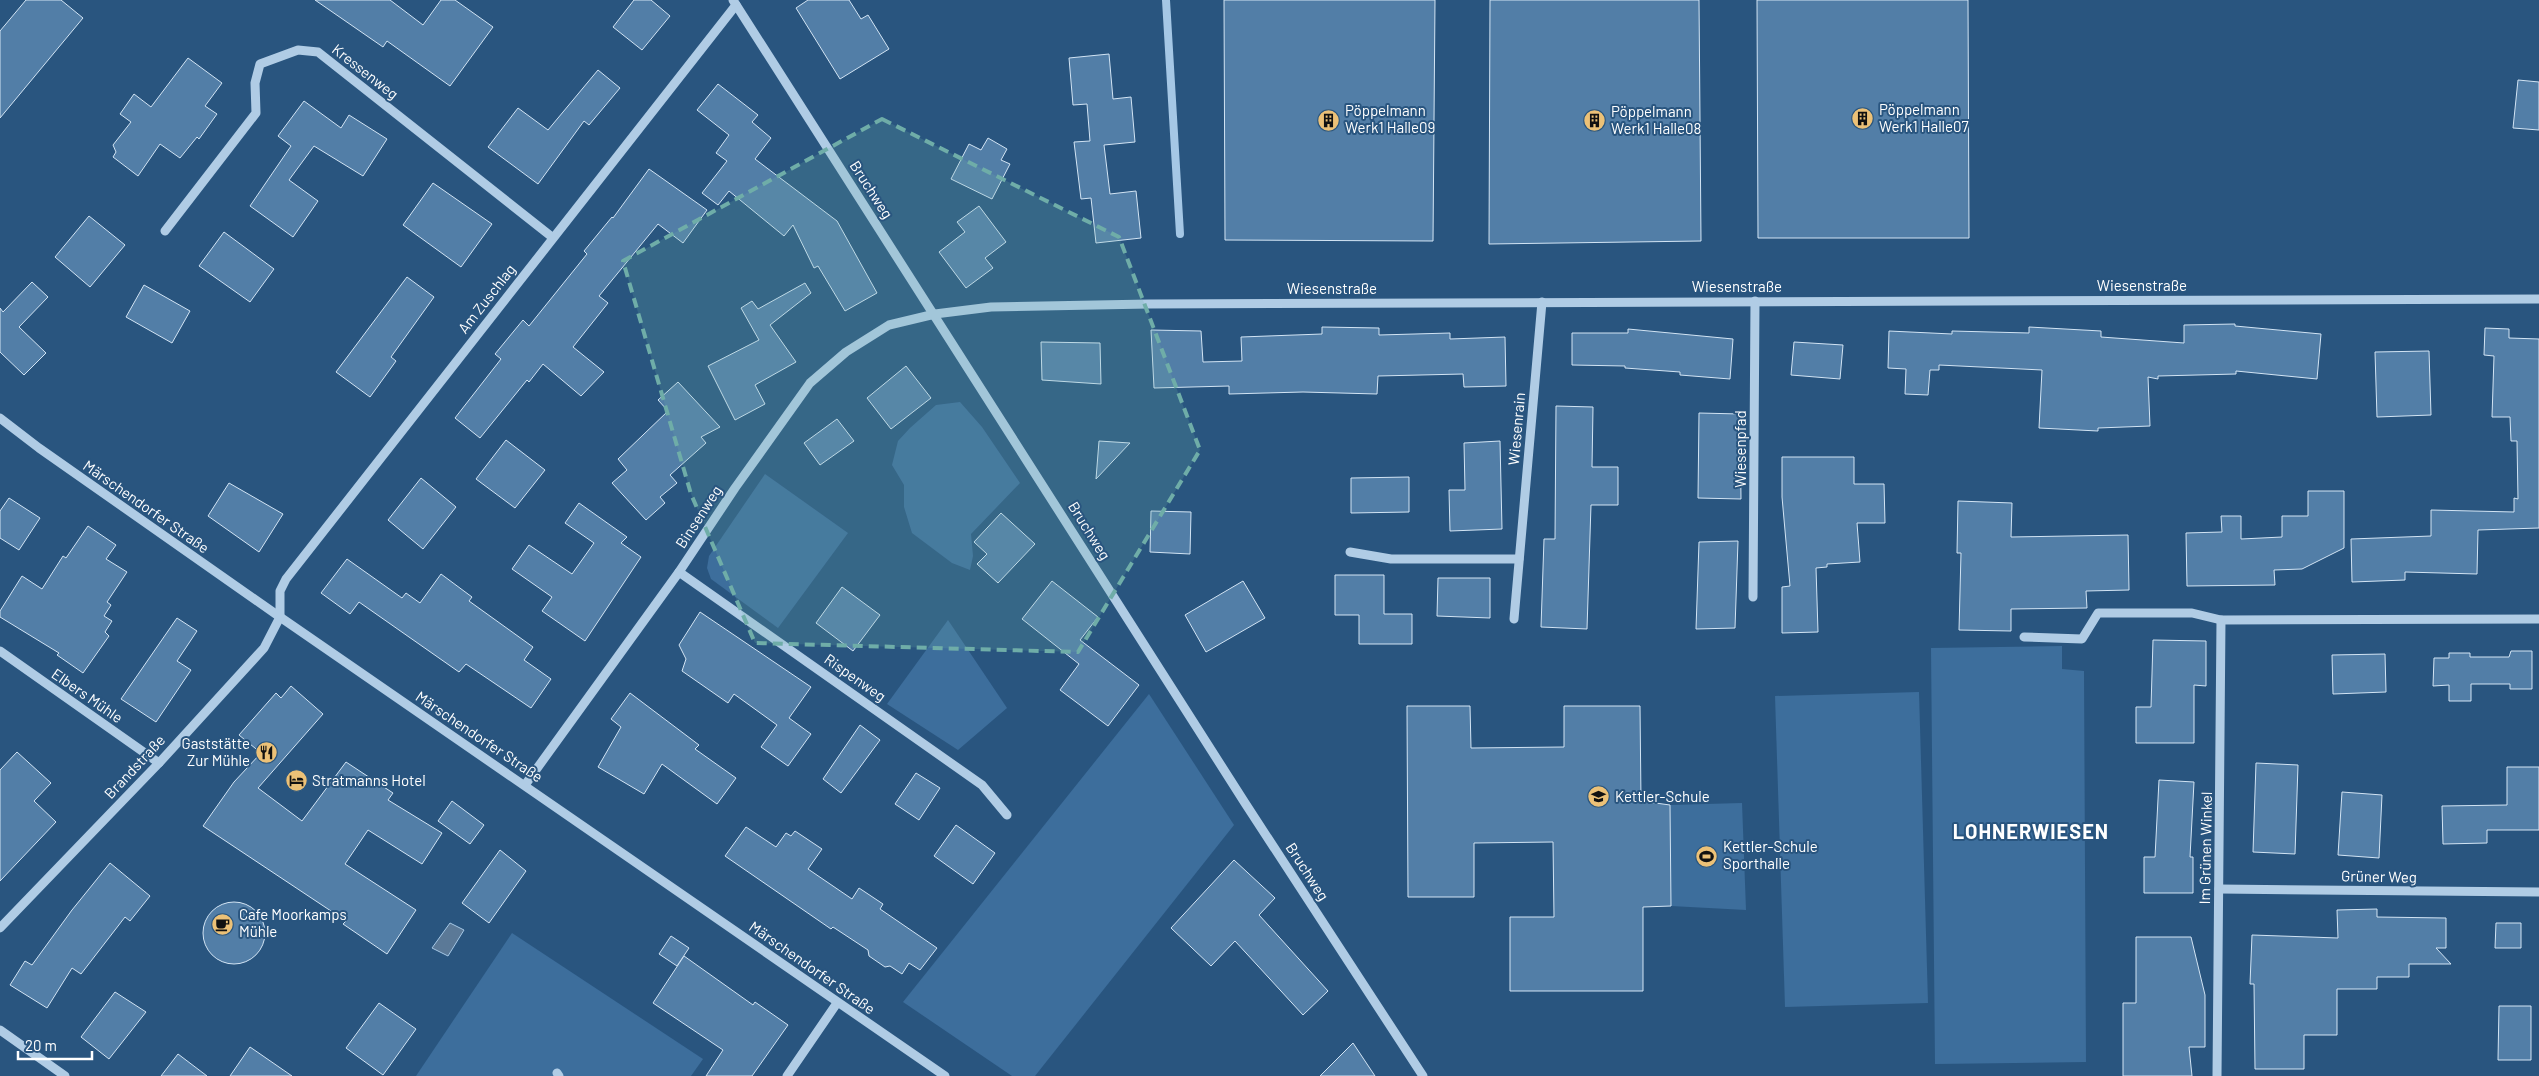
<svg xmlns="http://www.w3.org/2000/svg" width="2539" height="1076" font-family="Barlow,sans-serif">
  <rect width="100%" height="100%" fill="#29557f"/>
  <g fill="#3d6e9c">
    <polygon points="960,402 982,427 1020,483 971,534 973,556 970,570 952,563 912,533 904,507 904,485 892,465 898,441 910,428 936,405"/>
    <polygon points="765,474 848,533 778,628 711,579 707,568 709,556"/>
    <polygon points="948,620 1007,708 958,750 887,704"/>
    <polygon points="2062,646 2062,669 2084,671 2086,1062 1935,1064 1931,648"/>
    <polygon points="1919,692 1928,1003 1785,1007 1775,696"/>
    <polygon points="1149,694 1234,825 1035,1076 1012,1076 903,1002"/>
    <polygon points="1742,803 1746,910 1671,906 1670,805"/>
    <polygon points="512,933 703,1059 691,1076 416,1076"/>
  </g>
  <polygon fill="#5b7997" stroke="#a5c7e5" points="450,923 464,930 448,956 432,948"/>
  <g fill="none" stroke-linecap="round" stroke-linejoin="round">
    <polyline stroke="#a5c7e5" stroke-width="8" points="1166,0 1180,234"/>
  </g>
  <g fill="#527ea7" stroke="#d2e4f4">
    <polygon points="26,0 61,0 83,18 0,118 0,31"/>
    <polygon points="315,0 390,0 423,25 441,0 455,0 493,27 450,86 387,41 383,47"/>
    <polygon points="634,0 651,0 670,16 642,50 613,27"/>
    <polygon points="808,0 849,0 861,19 868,15 889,49 840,79 796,8"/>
    <polygon points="1224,0 1435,0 1433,241 1225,240"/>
    <polygon points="1490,0 1699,0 1701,241 1489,244"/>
    <polygon points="1757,0 1968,0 1969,238 1758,238"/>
    <polygon points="1109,54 1113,99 1131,97 1135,142 1104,145 1110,194 1136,191 1141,238 1096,243 1091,198 1081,199 1074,142 1090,141 1087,104 1073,105 1069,58"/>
    <polygon points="188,58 222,83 205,106 217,114 199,139 197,137 180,158 160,144 138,176 113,157 116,152 113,145 131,122 120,114 134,94 151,107"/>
    <polygon points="598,70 620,88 589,125 584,121 538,184 488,147 518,108 548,130"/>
    <polygon points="2518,80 2539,82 2539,130 2513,128"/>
    <polygon points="718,84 758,115 752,122 771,138 755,159 837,221 877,293 845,311 818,266 814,268 793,225 784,236 729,191 718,205 702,193 727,161 716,153 729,135 697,110"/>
    <polygon points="304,101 341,128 349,115 387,139 363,176 314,146 289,180 318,201 293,237 250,206 291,146 278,136"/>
    <polygon points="988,138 1007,149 1001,160 1010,164 992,199 951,179 969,144 981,150"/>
    <polygon points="649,169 707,210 683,243 658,224 599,296 608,303 573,347 604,372 581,396 543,364 529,382 527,380 480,438 455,418 501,359 495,354 523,320 529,326 587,254 584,251 612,217 613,218"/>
    <polygon points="433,183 492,224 461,267 403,225"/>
    <polygon points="979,206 1006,242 985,258 993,268 966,288 939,252 965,232 957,222"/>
    <polygon points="89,216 125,245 90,287 55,257"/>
    <polygon points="224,232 274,269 250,302 199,266"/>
    <polygon points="407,277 434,297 391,357 396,361 370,397 336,372"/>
    <polygon points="32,282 48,297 19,327 46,353 24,375 0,352 0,308 3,312"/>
    <polygon points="805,283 811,293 770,325 796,362 755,385 765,404 735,420 708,366 759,340 741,308 752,301 758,309"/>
    <polygon points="144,285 190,311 172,343 126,317"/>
    <polygon points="2235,324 2235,326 2321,334 2317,379 2236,371 2236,374 2158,376 2158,379 2148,377 2150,426 2098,428 2098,431 2039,428 2042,370 1939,365 1939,370 1930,370 1928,395 1905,394 1906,369 1888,368 1889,331 1952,334 1952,331 2029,333 2029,327 2101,331 2101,337 2184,343 2184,325"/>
    <polygon points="1322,327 1379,328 1379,335 1450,333 1450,339 1505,337 1506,386 1464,387 1463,374 1378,376 1377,394 1303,392 1229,394 1229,386 1154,388 1151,330 1201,331 1203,362 1242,361 1241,337 1322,334"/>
    <polygon points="2485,328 2509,329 2509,338 2539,339 2539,528 2478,530 2477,574 2405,572 2405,580 2352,582 2351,539 2431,536 2431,510 2514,512 2514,498 2518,499 2517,441 2511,441 2510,417 2492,417 2494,356 2484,355"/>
    <polygon points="1628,329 1733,339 1730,379 1680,375 1680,372 1625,368 1625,366 1572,365 1572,333 1628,333"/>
    <polygon points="1041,342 1100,343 1101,384 1042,380"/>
    <polygon points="1794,342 1843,345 1840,379 1791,375"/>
    <polygon points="2429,351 2431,415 2377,417 2375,352"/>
    <polygon points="906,366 931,398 891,429 867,398"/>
    <polygon points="678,382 720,427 701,437 706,443 670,475 677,483 660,497 665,503 646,520 612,483 627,470 618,459 668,411 658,400"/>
    <polygon points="1556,406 1593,407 1592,467 1618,467 1618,505 1591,505 1587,629 1541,627 1544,539 1555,539"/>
    <polygon points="1699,413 1740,414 1741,499 1698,498"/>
    <polygon points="837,419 854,441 820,465 804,443"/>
    <polygon points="506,440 545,470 515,508 476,479"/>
    <polygon points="1099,441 1130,443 1096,479"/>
    <polygon points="1500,441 1502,529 1450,531 1449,490 1465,490 1464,443"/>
    <polygon points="1782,457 1854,457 1854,484 1884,484 1885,523 1857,523 1860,562 1827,564 1827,567 1816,568 1818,632 1782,633 1782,587 1790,586 1782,497"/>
    <polygon points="1409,477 1409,512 1351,513 1351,478"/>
    <polygon points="421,478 456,507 423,549 388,520"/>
    <polygon points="229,483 283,514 259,552 208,516"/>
    <polygon points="2308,491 2344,491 2344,548 2302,569 2274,570 2275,585 2187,586 2186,533 2222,532 2221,516 2241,516 2241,539 2282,537 2282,516 2308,516"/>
    <polygon points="9,498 40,518 19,550 0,538 0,511"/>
    <polygon points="1958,501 2012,503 2011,537 2128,535 2129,590 2086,591 2087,608 2011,609 2011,631 1959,630 1961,553 1957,553"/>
    <polygon points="579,503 627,537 621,543 641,557 585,641 542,611 552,597 512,569 529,545 572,574 594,543 565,523"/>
    <polygon points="1151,511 1191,512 1190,554 1150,552"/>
    <polygon points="1001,513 1035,544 998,583 977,564 987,554 974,542"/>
    <polygon points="88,526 116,545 106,559 127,572 107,602 111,605 104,616 112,621 105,632 109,636 83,673 57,655 59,653 0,617 0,611 22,576 42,589 63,556 66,558"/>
    <polygon points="1738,541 1735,628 1696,629 1699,542"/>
    <polygon points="347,559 402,598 406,593 420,603 441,574 472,597 469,601 533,647 524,660 551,679 531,708 466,664 459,672 359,602 350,614 321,593"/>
    <polygon points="1335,575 1384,575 1384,614 1412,614 1412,644 1359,644 1359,615 1335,615"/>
    <polygon points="1438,578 1490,578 1490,618 1437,616"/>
    <polygon points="1052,581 1098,617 1080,640 1139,685 1108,726 1060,690 1079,664 1022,619"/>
    <polygon points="1243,581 1265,618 1206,652 1185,615"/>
    <polygon points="842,587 880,615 853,651 816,623"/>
    <polygon points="700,612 811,687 789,718 811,734 788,766 761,747 777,725 734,694 728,703 682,671 686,659 679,645"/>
    <polygon points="177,618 197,631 177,661 191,670 156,722 121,699"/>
    <polygon points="2153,640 2206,641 2206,686 2194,685 2194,743 2136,743 2136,707 2151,707"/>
    <polygon points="2511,651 2532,651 2532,689 2510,689 2510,684 2471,684 2471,701 2449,701 2449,685 2433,686 2434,658 2449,658 2449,653 2470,653 2470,657 2509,657"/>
    <polygon points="2385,654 2386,692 2333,694 2332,655"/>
    <polygon points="291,686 323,714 258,788 302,821 346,762 393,793 388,800 442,833 422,864 368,830 345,864 416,910 387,954 343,924 346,921 203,826 234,782 261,753 239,735 276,693 281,698"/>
    <polygon points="630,693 699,745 695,749 736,778 717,804 662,764 644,794 598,767 621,727 611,719"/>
    <polygon points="1407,706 1470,706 1471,748 1564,747 1564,706 1640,706 1641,801 1670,805 1671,906 1643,907 1643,991 1510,991 1510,917 1554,917 1553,842 1474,843 1474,897 1408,897"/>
    <polygon points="860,725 880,740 841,793 823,779"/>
    <polygon points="17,752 51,783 34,801 56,822 0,881 0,770"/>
    <polygon points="2256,763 2298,765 2295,854 2253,852"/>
    <polygon points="2507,767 2539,767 2539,830 2487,830 2487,843 2443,844 2442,806 2507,805"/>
    <polygon points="916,773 940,788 919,820 895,804"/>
    <polygon points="2159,780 2194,782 2190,857 2193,857 2193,893 2144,893 2144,857 2155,857"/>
    <polygon points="2342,792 2382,795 2379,858 2338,855"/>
    <polygon points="452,801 484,825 470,844 438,821"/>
    <polygon points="956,825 995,853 973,884 934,856"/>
    <polygon points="746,827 776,847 786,833 791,836 795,831 822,849 808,869 852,899 859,888 883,904 880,909 937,948 920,970 909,963 902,974 890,966 885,967 869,956 868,950 833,927 831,929 725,856"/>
    <polygon points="500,850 526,871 489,923 462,903"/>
    <polygon points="1234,860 1275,898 1259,915 1328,991 1303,1015 1235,941 1211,966 1171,928"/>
    <polygon points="110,863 150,896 130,921 125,917 81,974 72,968 47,1008 10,985 25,961 32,965 72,910"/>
    <circle cx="234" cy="933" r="31"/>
    <polygon points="2377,909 2377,917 2446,918 2446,948 2436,948 2451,964 2409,964 2409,977 2377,977 2377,989 2337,989 2337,1035 2304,1035 2304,1069 2255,1069 2254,984 2250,984 2252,935 2338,938 2337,910"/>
    <polygon points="2496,923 2521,923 2521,948 2495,948"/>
    <polygon points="671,936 689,948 677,966 659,954"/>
    <polygon points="2136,937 2191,937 2205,995 2205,1047 2189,1047 2192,1076 2123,1076 2123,1003 2136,1003"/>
    <polygon points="684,956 753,1005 755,1002 788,1025 752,1076 706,1076 723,1050 653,1003"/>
    <polygon points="115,992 146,1012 109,1059 81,1037"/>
    <polygon points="379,1003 416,1029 383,1075 346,1048"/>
    <polygon points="2499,1006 2531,1006 2531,1060 2498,1060"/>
    <polygon points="1353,1043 1375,1076 1320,1076"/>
    <polygon points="250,1047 292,1076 230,1076"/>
    <polygon points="178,1054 207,1076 161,1076"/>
  </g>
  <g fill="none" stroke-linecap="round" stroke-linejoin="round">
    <g stroke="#b0cce5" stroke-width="9">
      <polyline points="733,0 1245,803 1423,1076"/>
      <polyline points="165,231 256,113 255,83 260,64 298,50 318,52 552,237"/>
      <polyline points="0,418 39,448 280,617 945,1076"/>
      <polyline points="1350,552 1391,559 1519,559"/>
      <polyline points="679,572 982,785 1007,815"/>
      <polyline points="1753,597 1755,301"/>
      <polyline points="1514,619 1542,302"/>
      <polyline points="2024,637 2082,639 2098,613 2192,613 2221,620 2539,619"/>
      <polyline points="0,651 159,763"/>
      <polyline points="525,785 679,572 735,488 810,383 846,352 889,325 935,314 991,307 1149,304 2539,299"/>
      <polyline points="2219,889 2539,892"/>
      <polyline points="0,928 159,763 264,648 280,617 280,591 286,579 736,5"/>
      <polyline points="0,1030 65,1076"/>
      <polyline points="557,1073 559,1076"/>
      <polyline points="787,1076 837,1003"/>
      <polyline points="2217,1076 2221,620"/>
    </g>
  </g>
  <path fill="#6fada8" fill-opacity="0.2" stroke="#6fada8" stroke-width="4" stroke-dasharray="10 6" stroke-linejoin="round" d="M882,119L1119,237L1200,450L1078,652L755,643L691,494L623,261Z"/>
  <defs>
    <symbol id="building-disc" viewBox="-11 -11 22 22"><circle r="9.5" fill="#ecc177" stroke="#29557f"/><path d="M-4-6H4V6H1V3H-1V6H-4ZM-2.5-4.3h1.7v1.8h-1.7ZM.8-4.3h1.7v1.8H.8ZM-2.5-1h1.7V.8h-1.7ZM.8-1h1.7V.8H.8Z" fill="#111"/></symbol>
    <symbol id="restaurant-disc" viewBox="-11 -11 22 22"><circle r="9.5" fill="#ecc177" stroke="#29557f"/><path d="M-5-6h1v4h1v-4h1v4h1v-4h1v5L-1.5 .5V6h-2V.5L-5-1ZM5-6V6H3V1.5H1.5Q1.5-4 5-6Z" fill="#111"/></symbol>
    <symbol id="hotel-disc" viewBox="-11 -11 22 22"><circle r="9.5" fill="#ecc177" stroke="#29557f"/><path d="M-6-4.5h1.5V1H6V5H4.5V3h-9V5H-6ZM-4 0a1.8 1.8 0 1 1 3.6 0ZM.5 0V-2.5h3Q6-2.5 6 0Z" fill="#111"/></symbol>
    <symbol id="school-disc" viewBox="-11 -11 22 22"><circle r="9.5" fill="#ecc177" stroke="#29557f"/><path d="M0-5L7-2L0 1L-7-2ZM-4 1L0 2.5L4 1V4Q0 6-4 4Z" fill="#111"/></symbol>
    <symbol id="stadium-disc" viewBox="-11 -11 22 22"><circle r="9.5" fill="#ecc177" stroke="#29557f"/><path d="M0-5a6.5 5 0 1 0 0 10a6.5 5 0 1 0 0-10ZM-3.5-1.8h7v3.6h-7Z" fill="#111"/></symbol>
    <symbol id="cafe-disc" viewBox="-11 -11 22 22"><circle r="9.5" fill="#ecc177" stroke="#29557f"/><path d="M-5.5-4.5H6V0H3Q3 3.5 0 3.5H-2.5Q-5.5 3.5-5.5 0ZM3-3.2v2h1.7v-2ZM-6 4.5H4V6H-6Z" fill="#111"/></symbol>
  </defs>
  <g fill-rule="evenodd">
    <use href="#building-disc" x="1850" y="106" width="25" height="25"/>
    <use href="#building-disc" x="1316" y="108" width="25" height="25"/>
    <use href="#building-disc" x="1582" y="108" width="25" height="25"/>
    <use href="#restaurant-disc" x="254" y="740" width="25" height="25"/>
    <use href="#hotel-disc" x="284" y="768" width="25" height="25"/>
    <use href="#school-disc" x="1586" y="784" width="25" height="25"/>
    <use href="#stadium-disc" x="1694" y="844" width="25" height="25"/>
    <use href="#cafe-disc" x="210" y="912" width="25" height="25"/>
  </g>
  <g text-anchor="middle" stroke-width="4" stroke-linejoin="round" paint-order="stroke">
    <g font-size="15" fill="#fff" stroke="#29557f">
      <text transform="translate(365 72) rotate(38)" y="5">Kressenweg</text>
      <text transform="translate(871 190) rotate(57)" y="5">Bruchweg</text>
      <text x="2142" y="291">Wiesenstraße</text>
      <text x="1737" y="292">Wiesenstraße</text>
      <text x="1332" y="294">Wiesenstraße</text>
      <text transform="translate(487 299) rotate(-52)" y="5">Am Zuschlag</text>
      <text transform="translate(1517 429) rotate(-85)" y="5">Wiesenrain</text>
      <text transform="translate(1741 449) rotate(-90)" y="5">Wiesenpfad</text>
      <text transform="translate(146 507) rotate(35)" y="5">Märschendorfer Straße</text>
      <text transform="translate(699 517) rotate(-57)" y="5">Binsenweg</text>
      <text transform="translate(1089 531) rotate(58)" y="5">Bruchweg</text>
      <text transform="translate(855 678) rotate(35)" y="5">Rispenweg</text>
      <text transform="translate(87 696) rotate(35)" y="5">Elbers Mühle</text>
      <text transform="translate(479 737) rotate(34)" y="5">Märschendorfer Straße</text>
      <text transform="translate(135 767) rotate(-47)" y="5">Brandstraße</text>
      <text transform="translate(2206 848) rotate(-89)" y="5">Im Grünen Winkel</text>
      <text transform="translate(1307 872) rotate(57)" y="5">Bruchweg</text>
      <text transform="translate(2379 877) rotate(1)" y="5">Grüner Weg</text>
      <text transform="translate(812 968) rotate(35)" y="5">Märschendorfer Straße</text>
    </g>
    <g font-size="15" fill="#fff" stroke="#29557f" text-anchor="start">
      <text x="1879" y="115">Pöppelmann<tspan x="1879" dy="17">Werk1 Halle07</tspan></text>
      <text x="1345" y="116">Pöppelmann<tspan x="1345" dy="17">Werk1 Halle09</tspan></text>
      <text x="1611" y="117">Pöppelmann<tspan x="1611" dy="17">Werk1 Halle08</tspan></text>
      <text x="250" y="749" text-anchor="end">Gaststätte<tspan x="250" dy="17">Zur Mühle</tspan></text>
      <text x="312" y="786">Stratmanns Hotel</text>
      <text x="1615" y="802">Kettler-Schule</text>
      <text x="1723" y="852">Kettler-Schule<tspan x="1723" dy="17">Sporthalle</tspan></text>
      <text x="239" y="920">Cafe Moorkamps<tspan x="239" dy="17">Mühle</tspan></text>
    </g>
    <g font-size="20" font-weight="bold" letter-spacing="1" fill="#fff" stroke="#29557f">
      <text x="2031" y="839">LOHNERWIESEN</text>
    </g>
  </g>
  <path d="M18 1051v8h74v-8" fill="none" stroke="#ffffff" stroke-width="2.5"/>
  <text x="25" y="1051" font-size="15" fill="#ffffff" stroke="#29557f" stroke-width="4" paint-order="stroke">20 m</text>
</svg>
